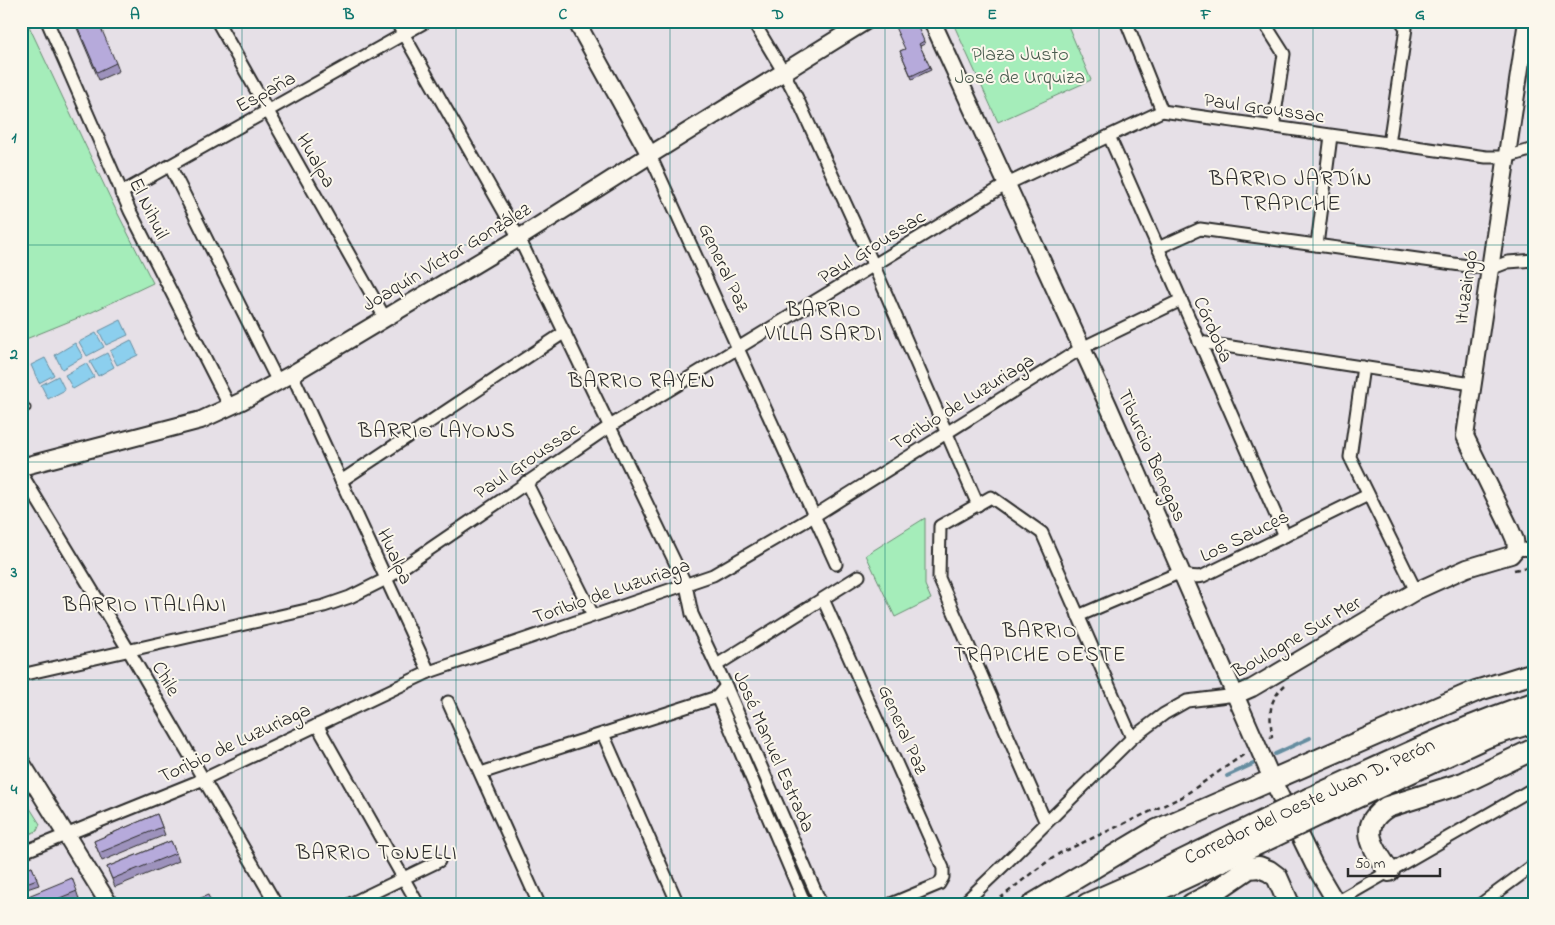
<svg xmlns="http://www.w3.org/2000/svg" width="1555" height="925" font-family="'Indie Flower',sans-serif">
  <rect width="100%" height="100%" fill="#e6e0e7"/>
  <filter id="ink" filterUnits="userSpaceOnUse"><feTurbulence type="fractalNoise" baseFrequency=".02" numOctaves="2"/><feDisplacementMap in="SourceGraphic" scale="10" xChannelSelector="R" yChannelSelector="G"/><feConvolveMatrix kernelMatrix="1 2 1 2 8 2 1 2 1" color-interpolation-filters="sRGB"/></filter>
  <g filter="url(#ink)">
    <g fill="#a5edba" stroke="#688c72">
      <polygon points="952,21 1066,21 1091,80 998,122"/>
      <polygon points="21,22 28,24 114,206 153,283 90,313 21,341"/>
      <polygon points="925,518 925,585 931,599 895,617 866,555"/>
      <polygon points="21,794 40,824 37,831 21,837"/>
    </g>
    <g fill="#8ccfee" stroke="#658da0">
      <polygon points="121,320 128,335 106,345 99,331"/>
      <polygon points="96,333 104,347 87,356 79,342"/>
      <polygon points="131,340 138,355 117,365 110,351"/>
      <polygon points="75,343 83,357 62,369 55,355"/>
      <polygon points="107,353 114,367 98,376 90,362"/>
      <polygon points="45,358 54,375 39,383 31,365"/>
      <polygon points="86,363 94,377 73,389 65,375"/>
      <polygon points="58,376 65,390 48,399 41,385"/>
    </g>
    <g fill="none" stroke-linecap="round" stroke-linejoin="round">
      <g stroke="#658da0" stroke-width="4">
        <polyline points="1275,754 1310,738"/>
        <polyline points="1227,776 1253,764"/>
      </g>
      <defs>
        <polyline id="lane" points="21,399 27,408"/>
        <g id="street">
          <polyline points="47,21 130,211 230,407"/>
          <polyline points="217,21 385,318"/>
          <polyline points="396,21 519,238 686,585 692,614 726,686 821,904"/>
          <polyline points="753,21 784,73 797,98 874,266 978,505"/>
          <polyline points="1126,21 1162,111"/>
          <polyline points="1263,21 1284,54 1273,127"/>
          <polyline points="1109,136 1285,536"/>
          <polyline points="1389,144 1406,28 1401,21"/>
          <polyline points="650,155 836,564"/>
          <polyline points="170,166 278,382"/>
          <polyline points="121,193 427,21"/>
          <polyline points="1317,245 1331,136"/>
          <polyline points="1158,248 1200,229 1490,269 1508,262 1534,260"/>
          <polyline points="1199,342 1472,384"/>
          <polyline points="1363,367 1350,457 1416,591"/>
          <polyline points="292,374 429,672"/>
          <polyline points="21,473 129,651 276,904"/>
          <polyline points="341,481 565,332"/>
          <polyline points="526,482 593,615"/>
          <polyline points="1516,549 1534,550"/>
          <polyline points="823,599 943,868 943,877 939,884 891,904"/>
          <path d="M1078,616L1174,575C1184,573 1193,579 1203,576L1368,495"/>
          <polyline points="717,665 859,576"/>
          <polyline points="21,675 324,606 350,597 386,579 610,426 1007,184 1162,111 1486,157 1506,157 1534,149"/>
          <polyline points="717,697 805,904"/>
          <polyline points="448,702 539,904"/>
          <polyline points="317,725 418,904"/>
          <polyline points="603,734 678,904"/>
          <polyline points="481,773 717,697 726,686"/>
          <polyline points="1046,823 939,578 940,526 991,497 1042,533 1132,738"/>
          <polyline points="21,853 204,779 429,672 713,575 814,516 1082,348 1181,300"/>
          <polyline points="1330,903 1336,902 1534,788"/>
          <polyline points="350,904 439,861"/>
          <polyline points="963,904 1007,862 1132,738 1164,714 1187,701 1236,695"/>
          <polyline points="1481,904 1534,865"/>
        </g>
        <g id="secondary">
          <polyline points="576,21 650,155"/>
          <polyline points="932,21 1108,405 1272,779 1314,865 1337,904"/>
          <polyline points="21,467 201,420 242,401 292,374 519,238 650,155 866,21"/>
          <polyline points="1236,695 1252,688 1416,591 1467,568 1511,555 1516,549 1515,540 1509,526 1465,436 1527,21"/>
          <polyline points="21,762 109,904"/>
        </g>
        <g id="highway">
          <path d="M1310,798C1384,765 1457,728 1534,703"/>
          <polyline points="1321,814 1487,737 1534,722"/>
          <path d="M1389,871C1373,848 1357,826 1387,807L1463,783L1534,749"/>
          <polyline points="1033,904 1157,830 1476,691 1534,673"/>
          <polyline points="1087,904 1144,879 1267,819"/>
          <polyline points="1129,904 1275,836"/>
          <polyline points="1192,904 1208,896 1249,868 1259,867 1269,871 1277,877 1289,904"/>
        </g>
      </defs>
      <use href="#lane" stroke="#2b2b2b" stroke-width="9"/>
      <use href="#street" stroke="#2b2b2b" stroke-width="15"/>
      <use href="#secondary" stroke="#2b2b2b" stroke-width="20"/>
      <use href="#highway" stroke="#2b2b2b" stroke-width="24"/>
      <g stroke="#2b2b2b" stroke-width="2.5" stroke-dasharray="5 4" stroke-linecap="butt">
        <polyline points="1514,570 1534,566"/>
        <path d="M1270,738L1272,737C1270,714 1267,702 1285,685"/>
        <polyline points="993,904 1033,872 1060,853 1182,797 1246,753"/>
      </g>
      <use href="#lane" stroke="#fbf7ec" stroke-width="5.5"/>
      <use href="#street" stroke="#fbf7ec" stroke-width="11"/>
      <use href="#secondary" stroke="#fbf7ec" stroke-width="16"/>
      <use href="#highway" stroke="#fbf7ec" stroke-width="20"/>
      <defs>
        <g id="highway-bridge">
          <polyline points="1267,819 1310,798"/>
          <polyline points="1275,836 1321,814"/>
        </g>
      </defs>
      <use href="#highway-bridge" stroke="#2b2b2b" stroke-width="24" stroke-linecap="butt"/>
      <use href="#highway-bridge" stroke="#fbf7ec" stroke-width="20"/>
    </g>
    <g fill="#9d92bc" stroke="#2b2b2b">
      <polygon points="74,21 116,63 119,71 99,80"/>
      <polygon points="915,21 925,44 920,46 931,70 912,79 900,51 905,49"/>
      <polygon points="157,814 165,835 102,861 94,841"/>
      <polygon points="171,841 179,861 115,887 107,867"/>
      <polygon points="32,867 39,885 21,891 21,871"/>
      <polygon points="72,878 79,899 67,904 21,904"/>
    </g>
    <g fill="#b6aadb" stroke="#2b2b2b">
      <polygon points="75,21 98,21 116,63 97,72"/>
      <polygon points="907,21 915,21 924,41 919,44 930,67 911,76 900,51 905,49 895,27"/>
      <polygon points="157,814 162,827 99,853 94,841"/>
      <polygon points="171,841 176,853 112,879 107,867"/>
      <polygon points="32,867 37,879 21,885 21,871"/>
      <polygon points="72,878 77,891 45,904 21,904 21,899"/>
      <polygon points="208,895 212,904 187,904"/>
    </g>
  </g>
  <path fill="none" stroke="#0f766e" stroke-width="1" stroke-opacity="0.55" d="M242,21V904M456,21V904M670,21V904M885,21V904M1099,21V904M1313,21V904M21,245H1534M21,462H1534M21,680H1534"/>
  <g text-anchor="middle" stroke-width="4" stroke-linejoin="round" paint-order="stroke">
    <g font-size="20" fill="#4a5c4f" stroke="#fbf7ec">
      <text x="1020" y="60">Plaza Justo<tspan x="1020" dy="23">José de Urquiza</tspan></text>
    </g>
    <g font-size="20" fill="#2b2b2b" stroke="#fbf7ec">
      <text transform="translate(265 91) rotate(-29)" y="7">España</text>
      <text transform="translate(1264 107) rotate(8)" y="7">Paul Groussac</text>
      <text transform="translate(317 160) rotate(60)" y="7">Hualpa</text>
      <text transform="translate(150 208) rotate(64)" y="7">El Nihuil</text>
      <text transform="translate(871 246) rotate(-32)" y="7">Paul Groussac</text>
      <text transform="translate(446 256) rotate(-31)" y="7">Joaquín Víctor González</text>
      <text transform="translate(725 267) rotate(65)" y="7">General Paz</text>
      <text transform="translate(1465 287) rotate(-82)" y="7">Ituzaingó</text>
      <text transform="translate(1214 329) rotate(66)" y="7">Córdoba</text>
      <text transform="translate(962 401) rotate(-32)" y="7">Toribio de Luzuriaga</text>
      <text transform="translate(1153 455) rotate(66)" y="7">Tiburcio Benegas</text>
      <text transform="translate(526 460) rotate(-34)" y="7">Paul Groussac</text>
      <text transform="translate(1244 535) rotate(-26)" y="7">Los Sauces</text>
      <text transform="translate(396 556) rotate(65)" y="7">Hualpa</text>
      <text transform="translate(611 590) rotate(-19)" y="7">Toribio de Luzuriaga</text>
      <text transform="translate(1296 636) rotate(-30)" y="7">Boulogne Sur Mer</text>
      <text transform="translate(167 678) rotate(60)" y="7">Chile</text>
      <text transform="translate(904 729) rotate(66)" y="7">General Paz</text>
      <text transform="translate(234 742) rotate(-25)" y="7">Toribio de Luzuriaga</text>
      <text transform="translate(775 751) rotate(66)" y="7">José Manuel Estrada</text>
      <text transform="translate(1309 800) rotate(-25)" y="7">Corredor del Oeste Juan D. Perón</text>
    </g>
    <g font-size="21" letter-spacing="1" fill="#2b2b2b" stroke="#fbf7ec">
      <text x="824" y="316">BARRIO<tspan x="824" dy="24">VILLA SARDI</tspan></text>
      <text x="642" y="387">BARRIO RAYEN</text>
      <text x="437" y="437">BARRIO LAYONS</text>
      <text x="145" y="611">BARRIO ITALIANI</text>
      <text x="1040" y="637">BARRIO<tspan x="1040" dy="24">TRAPICHE OESTE</tspan></text>
      <text x="377" y="859">BARRIO TONELLI</text>
    </g>
    <g font-size="22" letter-spacing="1" fill="#2b2b2b" stroke="#fbf7ec">
      <text x="1291" y="185">BARRIO JARDÍN<tspan x="1291" dy="25">TRAPICHE</tspan></text>
    </g>
  </g>
  <rect width="1555" height="925" fill="none" stroke="#fbf7ec" stroke-width="55"/>
  <path d="M1348 868v8h92v-8" fill="none" stroke="#2b2b2b" stroke-width="2.5"/>
  <text x="1355" y="868" font-size="15" fill="#2b2b2b" stroke="#fbf7ec" stroke-width="4" paint-order="stroke">50 m</text>
  <rect x="28" y="28" width="1500" height="870" fill="none" stroke="#0f766e" stroke-width="2"/>
  <g font-size="16" text-anchor="middle" font-weight="bold" fill="#0f766e">
    <text x="135" y="19">A</text>
    <text x="349" y="19">B</text>
    <text x="563" y="19">C</text>
    <text x="778" y="19">D</text>
    <text x="992" y="19">E</text>
    <text x="1206" y="19">F</text>
    <text x="1420" y="19">G</text>
    <text x="14" y="142">1</text>
    <text x="14" y="359">2</text>
    <text x="14" y="577">3</text>
    <text x="14" y="794">4</text>
  </g>
</svg>
